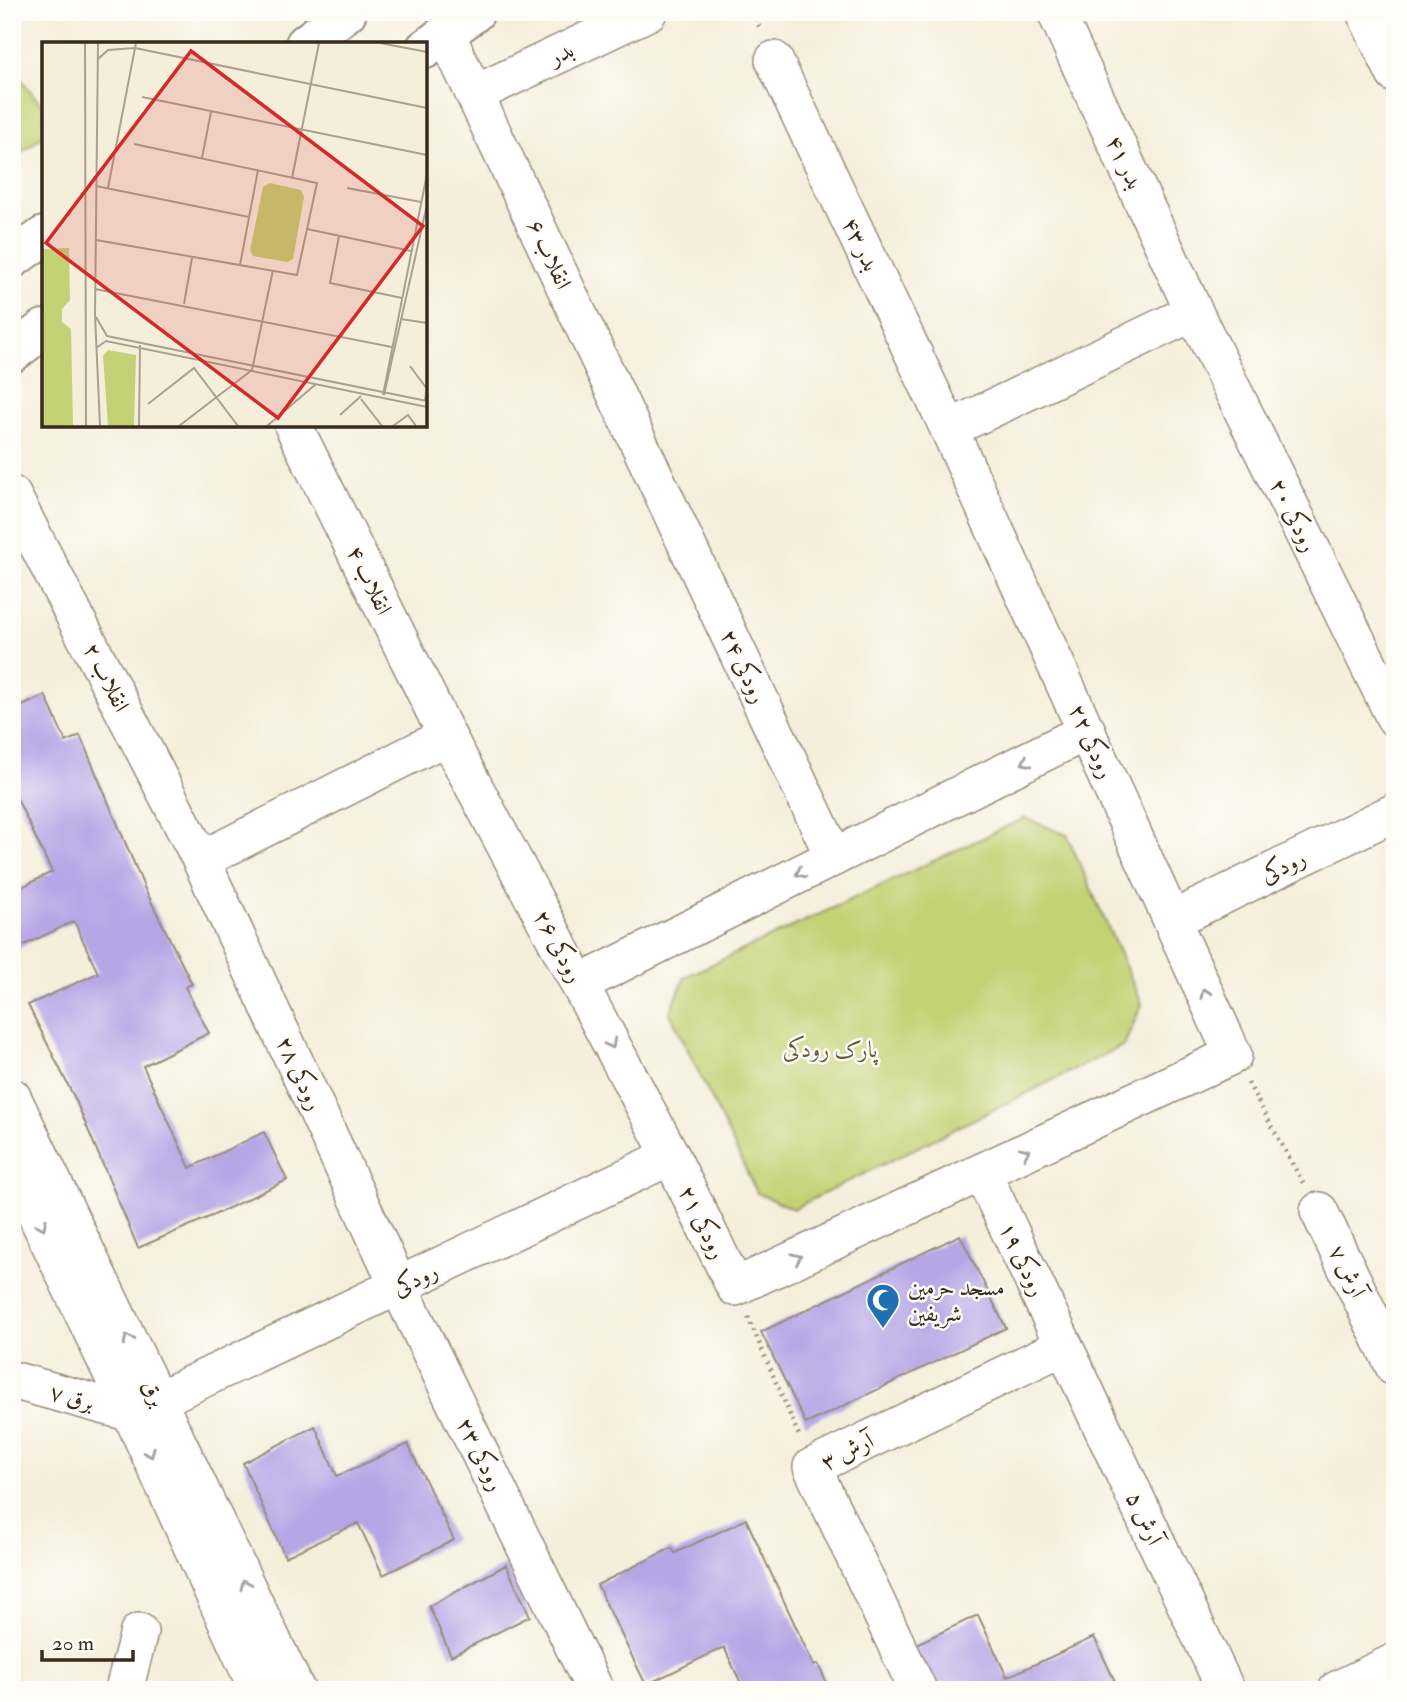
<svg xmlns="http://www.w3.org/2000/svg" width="1407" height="1702" font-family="'IM FELL Double Pica',Amiri,serif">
  <rect width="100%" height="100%" fill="#fdfcf7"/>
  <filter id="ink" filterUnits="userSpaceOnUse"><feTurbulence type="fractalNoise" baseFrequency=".0143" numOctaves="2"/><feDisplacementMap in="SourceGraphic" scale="14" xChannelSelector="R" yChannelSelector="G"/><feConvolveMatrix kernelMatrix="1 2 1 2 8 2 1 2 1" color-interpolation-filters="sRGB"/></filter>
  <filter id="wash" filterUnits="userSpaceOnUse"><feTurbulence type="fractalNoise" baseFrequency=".00686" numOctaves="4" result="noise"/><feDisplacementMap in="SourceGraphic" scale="28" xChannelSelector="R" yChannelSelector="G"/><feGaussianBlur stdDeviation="1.57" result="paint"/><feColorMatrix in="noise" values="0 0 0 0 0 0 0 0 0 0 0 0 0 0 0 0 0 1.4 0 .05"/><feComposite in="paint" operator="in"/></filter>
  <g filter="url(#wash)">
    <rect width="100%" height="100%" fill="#f5eedb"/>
    <g fill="#c3d274" stroke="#7f7e49" stroke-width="2">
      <polygon points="12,68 44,108 44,135 12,160"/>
      <polygon points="1025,818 1067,835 1142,1004 1124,1045 793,1209 757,1193 670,1013 685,977"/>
    </g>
    <g id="blocks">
      <g fill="#b6a6e6">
        <polygon points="45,695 66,742 80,735 144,887 192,984 185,987 209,1033 143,1066 190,1168 264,1132 287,1180 214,1215 138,1248 76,1101 28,1005 98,973 74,921 12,951 12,892 52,872 12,788 12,711"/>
        <polygon points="960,1235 1006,1328 806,1424 761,1332"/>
        <polygon points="315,1426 337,1476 408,1444 454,1540 383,1575 358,1523 285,1557 243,1463"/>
        <polygon points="746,1519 814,1666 818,1664 830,1690 744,1690 724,1647 646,1685 597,1585 671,1548 675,1553"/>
        <polygon points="506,1565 530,1616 451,1656 429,1606"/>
        <polygon points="978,1615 1007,1677 1094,1637 1119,1690 932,1690 912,1646"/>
      </g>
    </g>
  </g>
  <g filter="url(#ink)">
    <use href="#blocks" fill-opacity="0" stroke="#988c7c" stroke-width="2"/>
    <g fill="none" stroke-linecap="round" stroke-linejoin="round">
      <defs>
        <g id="minor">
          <polyline points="1056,12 1194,312 1395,718"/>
          <polyline points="1365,12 1395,74"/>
          <polyline points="446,34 834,857"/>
          <polyline points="475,94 648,12"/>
          <polyline points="293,425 447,736 671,1156 735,1287 1233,1055 949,429 774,60"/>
          <polyline points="949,429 1194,312"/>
          <polyline points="12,495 201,860 399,1287 595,1690"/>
          <polyline points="201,860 447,736"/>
          <polyline points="1172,920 1395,812"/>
          <polyline points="579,984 1087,731"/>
          <polyline points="12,1097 296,1690"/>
          <polyline points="12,1164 131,1413 258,1690"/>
          <polyline points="982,1172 1226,1690"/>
          <polyline points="1319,1211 1395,1368"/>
          <polyline points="12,1380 131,1413 671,1156"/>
          <polyline points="124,1690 139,1632"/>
          <polyline points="918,1690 812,1467 1064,1346"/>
          <polyline points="1337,1690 1395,1662"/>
        </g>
        <g id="major">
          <polyline points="305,44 347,12"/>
          <polyline points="425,49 475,12"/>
          <polyline points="12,259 44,236"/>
          <polyline points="12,353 44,329"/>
        </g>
      </defs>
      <use href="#minor" stroke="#988c7c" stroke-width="40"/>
      <use href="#major" stroke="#988c7c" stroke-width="42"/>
      <g stroke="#988c7c" stroke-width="4.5" stroke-dasharray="2 5" stroke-linecap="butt">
        <polyline points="753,12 761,31"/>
        <polyline points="1248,1083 1303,1183"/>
        <polyline points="748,1317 800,1438"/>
      </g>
      <use href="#minor" stroke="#fff" stroke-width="37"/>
      <use href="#major" stroke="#fff" stroke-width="38"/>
    </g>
    <defs><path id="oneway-chevron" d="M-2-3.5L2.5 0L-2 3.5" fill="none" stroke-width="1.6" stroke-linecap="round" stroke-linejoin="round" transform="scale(1.75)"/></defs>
    <g stroke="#a79f9a">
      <use href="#oneway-chevron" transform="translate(1026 762) rotate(154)"/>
      <use href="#oneway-chevron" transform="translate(800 873) rotate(154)"/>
      <use href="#oneway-chevron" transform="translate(1205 993) rotate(-114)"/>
      <use href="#oneway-chevron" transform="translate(611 1044) rotate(62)"/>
      <use href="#oneway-chevron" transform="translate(1025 1152) rotate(-25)"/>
      <use href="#oneway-chevron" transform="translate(42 1225) rotate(64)"/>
      <use href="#oneway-chevron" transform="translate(797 1258) rotate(-25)"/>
      <use href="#oneway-chevron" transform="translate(128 1339) rotate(-116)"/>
      <use href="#oneway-chevron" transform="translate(150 1453) rotate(65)"/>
      <use href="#oneway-chevron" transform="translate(245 1584) rotate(-116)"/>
    </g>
  </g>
  <defs>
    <symbol id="mosque-pin" viewBox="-11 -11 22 30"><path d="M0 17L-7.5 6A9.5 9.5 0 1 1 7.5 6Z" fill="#1f6fb2" stroke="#fdfcf7"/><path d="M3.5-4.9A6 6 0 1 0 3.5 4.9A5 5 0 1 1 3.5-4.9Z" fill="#fff"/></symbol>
  </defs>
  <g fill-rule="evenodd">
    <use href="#mosque-pin" x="864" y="1281" width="38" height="52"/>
  </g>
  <g text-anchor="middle" stroke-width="5" stroke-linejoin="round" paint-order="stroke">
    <g font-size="23" fill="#3b2a1e" stroke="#fdfcf7">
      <text transform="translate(561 53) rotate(-26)" y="8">بدر</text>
      <text transform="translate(1125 162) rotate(65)" y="8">بدر ۴۱</text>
      <text transform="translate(861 244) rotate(65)" y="8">بدر ۴۳</text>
      <text transform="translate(550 254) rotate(65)" y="8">انقلاب ۶</text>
      <text transform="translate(1294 515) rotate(64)" y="8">رودکی ۲۰</text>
      <text transform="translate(370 580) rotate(64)" y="8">انقلاب ۴</text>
      <text transform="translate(744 666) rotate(65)" y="8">رودکی ۲۴</text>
      <text transform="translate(107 677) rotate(63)" y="8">انقلاب ۲</text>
      <text transform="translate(1092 741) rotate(66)" y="8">رودکی ۲۲</text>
      <text transform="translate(1283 866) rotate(-26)" y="8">رودکی</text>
      <text transform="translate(559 946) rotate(62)" y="8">رودکی ۲۶</text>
      <text transform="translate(300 1073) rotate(65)" y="8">رودکی ۲۸</text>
      <text transform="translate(703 1222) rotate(64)" y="8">رودکی ۲۱</text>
      <text transform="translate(1023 1259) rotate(65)" y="8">رودکی ۱۹</text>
      <text transform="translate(1348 1271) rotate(64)" y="8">آرش ۷</text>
      <text transform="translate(415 1279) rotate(-26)" y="8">رودکی</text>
      <text transform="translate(154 1393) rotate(64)" y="8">برق</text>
      <text transform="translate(72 1397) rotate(16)" y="8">برق ۷</text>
      <text transform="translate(847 1451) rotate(-27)" y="8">آرش ۳</text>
      <text transform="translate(481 1454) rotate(64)" y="8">رودکی ۲۳</text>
      <text transform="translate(1145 1518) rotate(65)" y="8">آرش ۵</text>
    </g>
    <g font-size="23" fill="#645c38" stroke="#fdfcf7">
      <text x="830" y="1057">پارک رودکی</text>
    </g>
    <g font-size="23" fill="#3b2a1e" stroke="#fdfcf7" text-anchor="start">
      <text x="908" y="1295">مسجد حرمین<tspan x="908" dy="26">شریفین</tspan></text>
    </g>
  </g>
  <g transform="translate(42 42)">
    <rect width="385" height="385" fill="#f5eedb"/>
    <path d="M228,141L259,148L262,155L251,217L245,220L211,214L208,208L221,145ZM27,206L28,258L20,267V280L29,287L31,384H0V207ZM66,308L94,313L92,384H66L61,314Z" fill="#c3d274"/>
    <path fill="none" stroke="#aba08f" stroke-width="2" d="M43,1L44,384M56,1L53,273L58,384M338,1L385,10M93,6L385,66M56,17L66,8L93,6M100,55L385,113M160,116L169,70M250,136L277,1M54,144L207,175M66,146L94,1M305,146L379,160M265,187L369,209M297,194L288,241L360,256M54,198L255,233L275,141L92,102M198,223L216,128M53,247L350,305M142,262L150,216M54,275L65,294L385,359M359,277L385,281M54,306L64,299L385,365M368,324L385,347L383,358M341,353L385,132M342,353L385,163M319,357L340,384M106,362L152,326L196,384M298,373L319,354M97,384L98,303M137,384L210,328L231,228M225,384L274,342M351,384L366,373L374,384"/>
    <path fill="#d62828" fill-opacity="0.15" stroke="#d62828" stroke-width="3.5" d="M149,9L381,184L236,376L4,201Z"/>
    <rect width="385" height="385" fill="none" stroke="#3b2a1e" stroke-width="3.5"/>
  </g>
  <rect width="1407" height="1702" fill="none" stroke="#fdfcf7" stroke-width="42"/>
  <path d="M42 1650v10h91v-10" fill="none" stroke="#3b2a1e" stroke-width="3.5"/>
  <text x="52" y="1650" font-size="21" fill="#3b2a1e" stroke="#fdfcf7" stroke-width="5" paint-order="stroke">20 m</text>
</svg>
